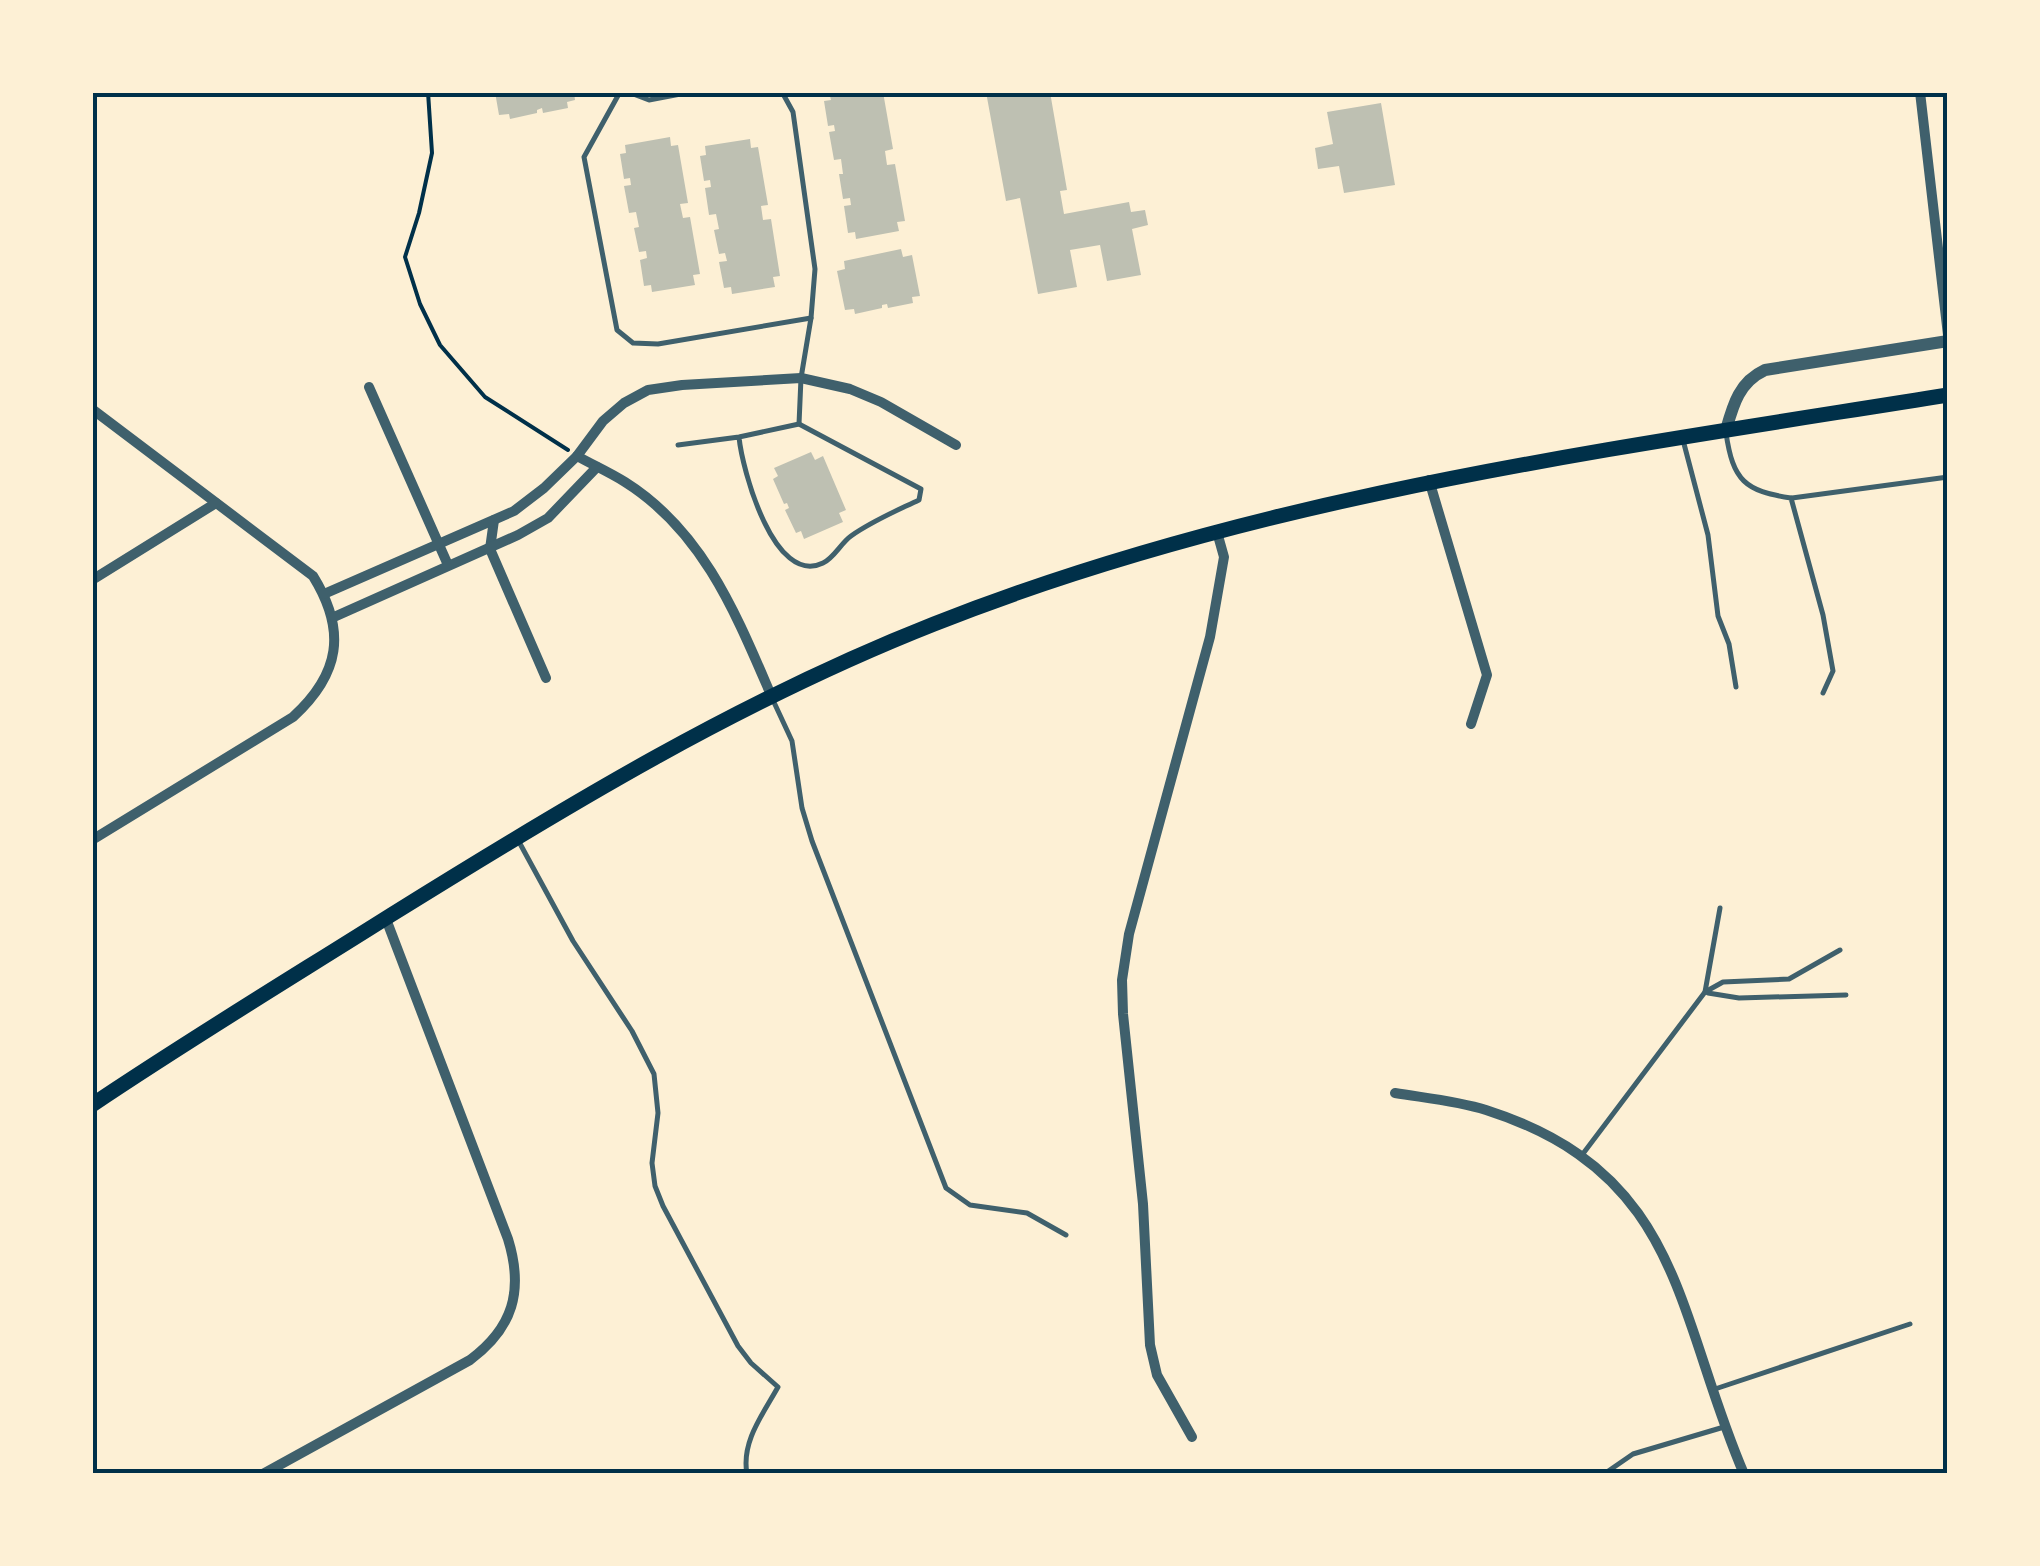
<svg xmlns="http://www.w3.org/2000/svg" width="2040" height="1566" font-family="'Nunito Sans',sans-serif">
  <rect width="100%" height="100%" fill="#fdf0d5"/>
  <g fill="#bec0b2">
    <polygon points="495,92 574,92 575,100 567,102 568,108 543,113 542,108 537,110 537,113 510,119 509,114 499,115"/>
    <polygon points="829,92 883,92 893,149 885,151 887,165 895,164 905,221 897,222 899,231 856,239 855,232 848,233 844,206 851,205 850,198 843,199 839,174 843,174 841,159 834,160 829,132 835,131 834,125 828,126 824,101 831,100"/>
    <polygon points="986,92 1050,92 1067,190 1060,191 1064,214 1129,202 1131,212 1145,210 1148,225 1132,229 1141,275 1107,281 1100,245 1070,250 1077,287 1038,294 1020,198 1006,201"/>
    <polygon points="1381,103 1395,185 1344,193 1339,166 1318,169 1315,148 1333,144 1327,112"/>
    <polygon points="670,137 671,146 678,145 688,203 680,204 683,218 690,217 700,274 693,275 695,285 652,292 651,285 644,286 640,260 647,258 646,251 639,252 634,228 639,227 636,212 629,213 624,186 631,185 630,178 624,179 620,154 626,153 625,145"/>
    <polygon points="750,139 751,148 758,147 768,205 761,206 763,220 771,219 780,276 773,277 775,287 732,294 731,287 724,288 719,262 727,261 725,253 719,254 714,230 719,229 716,214 709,215 705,188 711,187 710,180 704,181 700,156 706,155 705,146"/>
    <polygon points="901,249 903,257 912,255 920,296 912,297 913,303 888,308 887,304 882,305 882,308 855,314 854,309 845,310 837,271 845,269 844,261"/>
    <polygon points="811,452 815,460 823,456 846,510 839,513 843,522 804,539 801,531 796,533 785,510 789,508 787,503 784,504 773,479 778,476 774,468"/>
  </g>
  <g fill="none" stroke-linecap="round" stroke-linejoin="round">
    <polyline stroke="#003049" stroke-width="4" points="428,92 432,153 419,213 405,257 420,304 440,345 485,397 568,450"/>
    <g stroke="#3f606c" stroke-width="5">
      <polyline points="620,92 584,157 617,330 633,343 658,344 811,318"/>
      <polyline points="628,92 649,100 691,92"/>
      <polyline points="782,92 793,112 815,269 811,318 801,378 799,424"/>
      <path d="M1726,433C1733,481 1745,491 1791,498L1823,615L1833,671L1823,693"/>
      <polyline points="1683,440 1708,535 1718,616 1729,644 1736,687"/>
      <path d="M678,445L739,437L799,424L921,489L919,500C896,511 872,521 851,536C841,543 834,558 823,563C774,587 742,469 739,437"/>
      <polyline points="1792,498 1948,477"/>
      <polyline points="772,698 792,741 802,808 812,841 946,1188 970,1205 1027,1213 1066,1235"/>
      <path d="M518,840L573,941L632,1031L654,1074L658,1113L652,1163L655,1186L663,1206L738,1346L751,1363L778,1387C763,1414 741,1442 747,1474"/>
      <polyline points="1705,992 1720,908"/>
      <polyline points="1708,993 1739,998 1846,995"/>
      <polyline points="1582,1155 1705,992 1723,982 1789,979 1840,950"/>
      <polyline points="1715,1389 1910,1324"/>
      <polyline points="1604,1474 1633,1454 1724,1427"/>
    </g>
    <g stroke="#3f606c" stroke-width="10">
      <polyline points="1920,92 1948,335"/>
      <polyline points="369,387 448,565"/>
      <path d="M92,409L313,576C347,631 340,674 293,717L92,840"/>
      <path d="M577,456C593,465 609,472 625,482C703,531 736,614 771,695"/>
      <polyline points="1429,480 1487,675 1471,724"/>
      <polyline points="494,520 490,549 546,678"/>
      <polyline points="92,580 216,503"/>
      <polyline points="324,594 514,511 544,488 577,456 603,421 624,403 648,390 682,385 801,378 850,389 881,402 956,445"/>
      <polyline points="334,617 518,535 548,518 597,467"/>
      <path d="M1395,1093C1425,1098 1457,1101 1486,1110C1683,1173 1675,1313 1744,1474"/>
      <polyline points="1192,1437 1157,1375 1150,1345 1143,1204 1123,1014 1122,980 1129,934 1210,637 1224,557 1217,532"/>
      <path d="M263,1474L470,1360C513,1328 524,1291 508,1239L386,919"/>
    </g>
    <path stroke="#3f606c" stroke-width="12" d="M1726,430C1733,405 1739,382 1765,370L1948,341"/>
    <path stroke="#003049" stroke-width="15" d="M92,1105C190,1039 291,978 391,915C566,806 741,700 934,624C1259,495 1605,450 1948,395"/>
  </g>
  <rect width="2040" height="1566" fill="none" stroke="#fdf0d5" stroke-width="190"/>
  <rect x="95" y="95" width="1850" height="1376" fill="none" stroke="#003049" stroke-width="4"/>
</svg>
